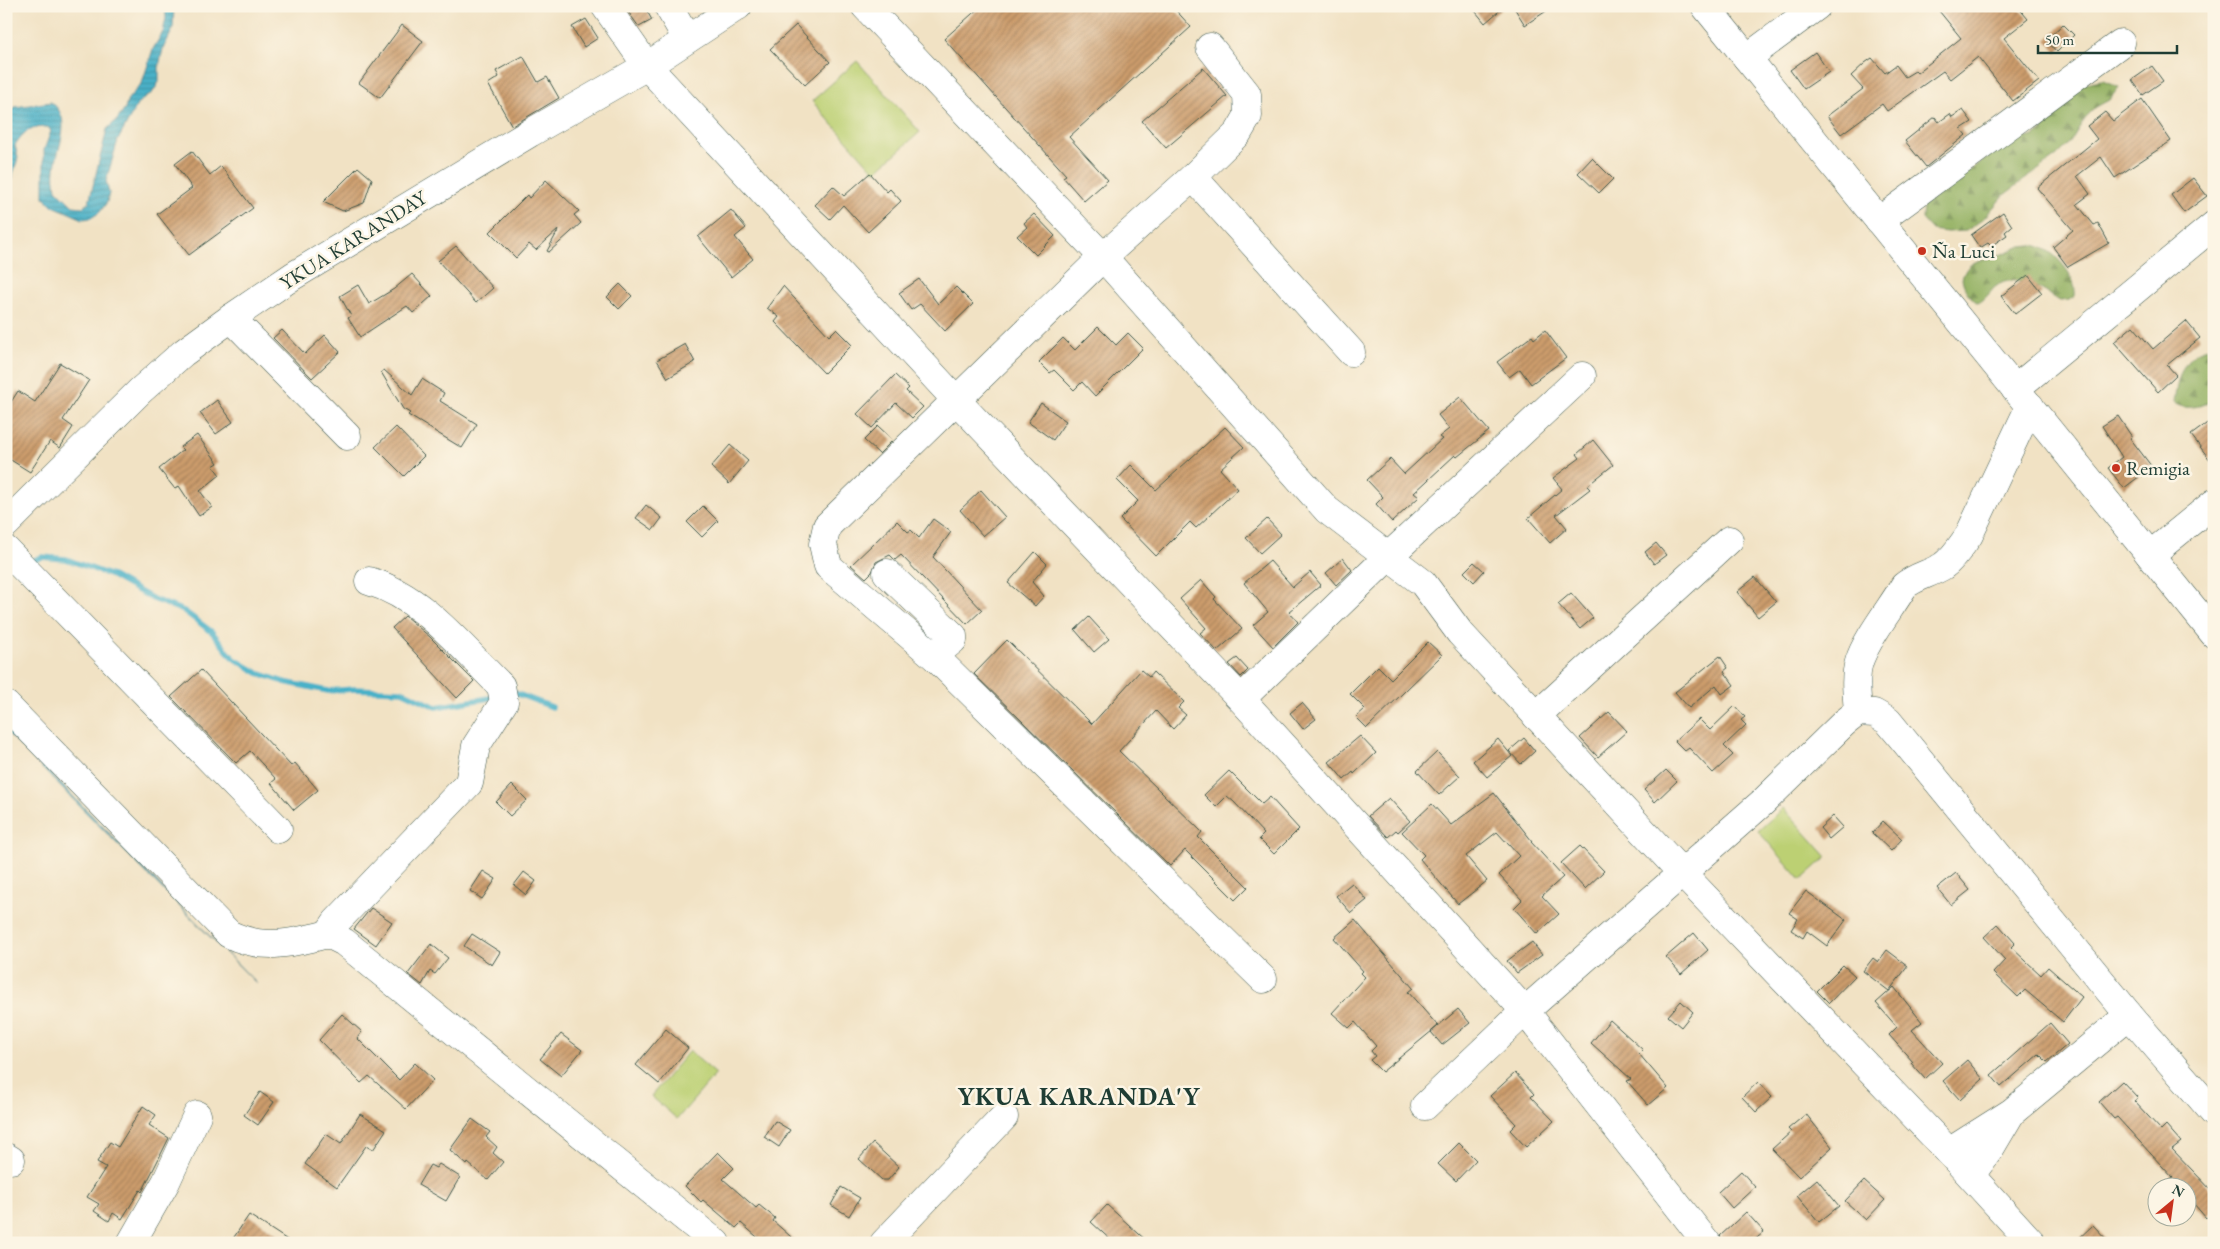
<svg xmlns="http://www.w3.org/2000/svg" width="2220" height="1249" font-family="'EB Garamond',serif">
  <defs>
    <pattern id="forest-firs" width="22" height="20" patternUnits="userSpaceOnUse" patternTransform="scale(1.25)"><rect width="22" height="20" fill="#95b265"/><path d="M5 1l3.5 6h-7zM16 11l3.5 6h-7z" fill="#799254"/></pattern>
    <pattern id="water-rules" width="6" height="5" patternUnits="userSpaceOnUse" patternTransform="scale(1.25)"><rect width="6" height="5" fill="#49b1c8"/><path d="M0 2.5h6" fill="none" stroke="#3c91a3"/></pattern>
    <pattern id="building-hatch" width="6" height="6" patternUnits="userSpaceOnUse" patternTransform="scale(1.25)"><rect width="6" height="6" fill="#cc9c6c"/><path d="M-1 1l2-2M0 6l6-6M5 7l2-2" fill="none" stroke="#a5805a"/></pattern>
  </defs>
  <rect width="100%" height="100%" fill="#fcf5e5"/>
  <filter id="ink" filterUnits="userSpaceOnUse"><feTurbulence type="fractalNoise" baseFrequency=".02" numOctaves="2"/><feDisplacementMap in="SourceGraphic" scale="10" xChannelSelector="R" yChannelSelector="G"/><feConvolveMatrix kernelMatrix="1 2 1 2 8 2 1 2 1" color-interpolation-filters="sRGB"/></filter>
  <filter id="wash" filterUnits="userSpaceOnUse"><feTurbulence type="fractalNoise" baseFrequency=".0096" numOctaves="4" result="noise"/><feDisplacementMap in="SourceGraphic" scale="20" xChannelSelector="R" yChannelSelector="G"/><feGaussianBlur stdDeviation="1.12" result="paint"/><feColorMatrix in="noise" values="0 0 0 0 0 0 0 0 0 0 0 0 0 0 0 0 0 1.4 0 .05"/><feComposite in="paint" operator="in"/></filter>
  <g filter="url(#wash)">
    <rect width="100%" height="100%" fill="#f1e2c4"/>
    <g fill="#bcd073" stroke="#6e8654">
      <polygon points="857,61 920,132 875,172 812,101"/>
      <polygon points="1783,808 1827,857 1801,880 1758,831"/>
      <polygon points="689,1051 716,1074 677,1119 651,1096"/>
    </g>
    <g fill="url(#forest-firs)" stroke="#5a784c">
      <path d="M2103,80L2119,87L2109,100L2096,107L2085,118L2069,144L2057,156L2005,194L1983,219L1966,231L1947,232L1932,230L1922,219L1923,205L2014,138C2020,138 2029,138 2034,136C2046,129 2049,121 2055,110C2065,91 2083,81 2103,80Z"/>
      <path d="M2021,246C2026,246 2032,244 2037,246C2056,251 2077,277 2075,296L2069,300L2060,301C2042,290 2017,270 1995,287C1989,293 1986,299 1978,303C1969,297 1965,290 1962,279C1967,262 1977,261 1992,257C2002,255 2012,250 2021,246Z"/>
      <path d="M2214,348V401C2201,406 2186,411 2174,403C2177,380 2184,347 2214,348Z"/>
    </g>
    <g fill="url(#water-rules)" stroke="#34777e">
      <path d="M165,6H174L173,29L163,49L159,66V82L153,92L138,103L118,140L106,181L109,193L107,202L100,212L91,218L83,219L51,205L44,197V150L51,131L48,127C30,127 24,131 15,145L18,158L6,197L7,115L15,107L51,102C74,119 57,146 55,169C54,175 55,182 56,189L73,206L83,207L89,202L107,129L117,120L125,109L128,99L142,83L153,49L163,32L166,18Z"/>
      <polygon points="6,728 257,984 6,732"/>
    </g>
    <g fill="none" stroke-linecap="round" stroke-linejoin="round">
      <g stroke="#49b1c8" stroke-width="5.5">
        <polyline points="29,562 42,557 66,559 112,576 153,599 184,611 212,632 233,658 258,673 284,682 328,691 354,689 402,691 436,707 495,697"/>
        <polyline points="511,694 515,693 552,707"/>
      </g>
    </g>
    <g id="blocks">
      <g fill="url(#building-hatch)">
        <polygon points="624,6 644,6 652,20 639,27"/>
        <polygon points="981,6 1172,6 1191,27 1069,137 1108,180 1084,201 1063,177 1066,175 944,39"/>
        <polygon points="1471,6 1505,6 1485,23"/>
        <polygon points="1513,6 1554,6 1525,25"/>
        <polygon points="1935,6 2017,6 2028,19 2004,38 2039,81 2013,101 1978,57 1950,79 1943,71 1887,111 1882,104 1841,134 1827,116 1863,89 1851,76 1865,63 1872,58 1885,73 1896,65 1905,77 1915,71 1917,73 1961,38"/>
        <polygon points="586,19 598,38 584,47 572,27"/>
        <polygon points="2063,24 2074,35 2057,52 2046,40"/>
        <polygon points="402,25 423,41 380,98 359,83"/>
        <polygon points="796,25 830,62 805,85 770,49"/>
        <polygon points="1815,52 1829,72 1804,89 1790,70"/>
        <polygon points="523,56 538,82 547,77 559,98 512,126 488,84 499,77 496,71"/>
        <polygon points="2152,66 2163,81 2143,95 2132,80"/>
        <polygon points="1203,68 1227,96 1166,148 1142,121"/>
        <polygon points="2142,99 2171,141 2115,178 2101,157 2077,176 2090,194 2077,204 2094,225 2098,223 2109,243 2068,267 2053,247 2073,230 2037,188 2097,139 2087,126 2105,112 2113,121"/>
        <polygon points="1963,110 1972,122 1961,129 1966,135 1926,167 1905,141 1935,117 1939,122 1950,114 1952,117"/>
        <polygon points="192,151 210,175 221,166 253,208 189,255 157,214 192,188 175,164"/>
        <polygon points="1592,158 1613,179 1599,193 1578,173"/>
        <polygon points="358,167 372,179 364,203 343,211 323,202"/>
        <polygon points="870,173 887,192 890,189 901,201 868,232 843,205 830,219 815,205 833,186 844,196"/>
        <polygon points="2193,178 2207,196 2184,213 2171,195"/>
        <polygon points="546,180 579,211 574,215 581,223 549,252 547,251 559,229 536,250 529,244 516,258 490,232 527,195 529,198"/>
        <polygon points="731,210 746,228 735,237 753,259 731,277 698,237"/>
        <polygon points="2003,212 2012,226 2005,232 2007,235 1991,246 1988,243 1980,248 1971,235"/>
        <polygon points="1034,214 1055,236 1036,255 1017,236 1027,227 1024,223"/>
        <polygon points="456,246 493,288 476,303 438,261"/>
        <polygon points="412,274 432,296 413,313 407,306 360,337 348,318 351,316 340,296 358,285 369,304 394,289"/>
        <polygon points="2028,275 2042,293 2015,314 2001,296"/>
        <polygon points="919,279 938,304 956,287 973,304 945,331 920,304 911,310 899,293"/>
        <polygon points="620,284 632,296 619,309 607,297"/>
        <polygon points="783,286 829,336 836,329 852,345 824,373 775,322 779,317 767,308"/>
        <polygon points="2186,321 2200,338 2167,365 2176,375 2158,392 2114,342 2133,326 2153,349"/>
        <polygon points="1098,327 1116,345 1128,333 1143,348 1095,396 1082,382 1074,390 1054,370 1050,373 1039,362 1063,338 1075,350"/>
        <polygon points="282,330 305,354 325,335 340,352 312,378 273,338"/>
        <polygon points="1545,330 1566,358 1531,384 1520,369 1509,377 1497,362 1532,336 1534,339"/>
        <polygon points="685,344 695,362 668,378 657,360"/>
        <polygon points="60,363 89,380 63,420 73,427 60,448 50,441 30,472 6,457 6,410 18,391 35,402"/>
        <polygon points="384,370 412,395 422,379 444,393 440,401 477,424 462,448 408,415 410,413 403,409 381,372"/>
        <polygon points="895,375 909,388 906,391 923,407 912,418 896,403 872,428 857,414"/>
        <polygon points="1460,397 1489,431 1457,457 1455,455 1414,493 1419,497 1392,522 1376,504 1383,497 1367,480 1390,459 1404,474 1442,439 1439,437 1449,429 1438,415"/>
        <polygon points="217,400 233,422 216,434 200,413"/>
        <polygon points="1041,403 1066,421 1053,440 1028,422"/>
        <polygon points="2118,416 2132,437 2130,438 2152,467 2124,488 2108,468 2122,457 2102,426"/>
        <polygon points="2214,418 2214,465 2191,435"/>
        <polygon points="878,426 893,440 879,454 864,440"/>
        <polygon points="396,427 424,456 404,476 375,447"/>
        <polygon points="1225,427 1244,447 1220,469 1238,489 1196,528 1190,522 1156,556 1120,519 1138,501 1117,480 1131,465 1156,490"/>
        <polygon points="197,435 218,463 213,466 220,475 200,491 212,507 199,516 179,486 175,489 159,469 183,450 180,447"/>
        <polygon points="1593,440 1613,465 1587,486 1590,489 1556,515 1567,528 1550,543 1528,518 1562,489 1553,478 1580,458 1577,454"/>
        <polygon points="730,445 748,461 729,484 711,467"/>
        <polygon points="981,490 1005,517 983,536 960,510"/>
        <polygon points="646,505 662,518 653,530 636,518"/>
        <polygon points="703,506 718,521 702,537 687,522"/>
        <polygon points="933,519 951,532 933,557 982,610 967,624 901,555 895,560 890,555 876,562 872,572 866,578 851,565 897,521 908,532 911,530 919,538"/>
        <polygon points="1267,519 1281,534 1260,553 1246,538"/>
        <polygon points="1656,543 1666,555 1654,564 1645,552"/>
        <polygon points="1035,552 1047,564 1032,582 1044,596 1035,606 1008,583"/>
        <polygon points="1343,558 1352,570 1336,585 1326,573"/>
        <polygon points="1270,561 1293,587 1310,572 1321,585 1289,612 1298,622 1273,647 1253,625 1268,612 1244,583"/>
        <polygon points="1474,562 1484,571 1474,582 1464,572"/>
        <polygon points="1755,577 1776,602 1758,617 1737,592"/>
        <polygon points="1201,580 1216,597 1214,599 1242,629 1217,651 1200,633 1206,628 1180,599"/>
        <polygon points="1571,593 1593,618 1580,629 1558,604"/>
        <polygon points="405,616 430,637 474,681 457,698 392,628"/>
        <polygon points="1089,617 1109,639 1094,652 1075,630"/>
        <polygon points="1007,640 1092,724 1141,670 1149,677 1153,672 1184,702 1178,708 1186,715 1173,729 1156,711 1119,751 1202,832 1198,837 1248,887 1235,900 1185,850 1170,866 974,674"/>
        <polygon points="1428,642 1442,655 1367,728 1356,717 1365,709 1350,694 1378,666 1391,679"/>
        <polygon points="1720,656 1728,668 1724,671 1734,685 1722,694 1716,685 1689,708 1675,692"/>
        <polygon points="1237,658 1248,670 1241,677 1229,664"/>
        <polygon points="201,670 291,766 295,763 318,790 294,810 271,783 276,779 250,751 236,763 171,697"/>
        <polygon points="1302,703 1316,719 1303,729 1290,713"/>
        <polygon points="1735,706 1745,717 1741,720 1746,725 1724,746 1733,755 1713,773 1689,748 1685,751 1675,741 1699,719 1710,730"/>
        <polygon points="1609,712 1627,731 1598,757 1580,738"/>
        <polygon points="1360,736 1376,753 1354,774 1353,772 1344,780 1329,762"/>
        <polygon points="1524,738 1535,751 1521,764 1509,751"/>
        <polygon points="1498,739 1512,756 1487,777 1473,761"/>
        <polygon points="1437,752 1460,776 1439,795 1417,771"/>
        <polygon points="1666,770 1677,781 1655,802 1644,790"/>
        <polygon points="1229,771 1262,804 1270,797 1299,829 1274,854 1259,839 1264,834 1234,802 1227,796 1216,807 1204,795"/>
        <polygon points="512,785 527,800 510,816 496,802"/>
        <polygon points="1494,793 1532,841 1531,842 1563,877 1542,896 1559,914 1537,934 1514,908 1522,900 1499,875 1519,856 1497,832 1466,856 1487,881 1458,904 1420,859 1424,855 1402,832 1432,804 1451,825"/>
        <polygon points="1389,798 1410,821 1398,832 1396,830 1388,837 1368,816"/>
        <polygon points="1833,816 1843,827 1829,839 1820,828"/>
        <polygon points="1883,821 1902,839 1891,851 1872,833"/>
        <polygon points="1580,846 1604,871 1585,889 1561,863"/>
        <polygon points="483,871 496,879 482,899 470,891"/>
        <polygon points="524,872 536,881 526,895 514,885"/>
        <polygon points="1956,873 1970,890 1951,905 1937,888"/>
        <polygon points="1352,883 1367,900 1351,913 1336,896"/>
        <polygon points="1806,891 1846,920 1827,946 1807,931 1803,938 1791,930 1798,919 1789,913"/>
        <polygon points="371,908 392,922 376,945 354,929"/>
        <polygon points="1355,920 1413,988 1408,992 1438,1026 1382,1072 1370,1060 1375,1056 1371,1051 1376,1046 1355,1022 1349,1028 1332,1013 1365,977 1361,973 1363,971 1334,938"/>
        <polygon points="1998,924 2015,943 2011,947 2041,975 2048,967 2082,997 2063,1022 2025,990 2018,997 1993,973 2005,960 1984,937"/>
        <polygon points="1694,933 1708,950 1681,974 1666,957"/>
        <polygon points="472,934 500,952 492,965 464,946"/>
        <polygon points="1532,942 1542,955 1517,973 1507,961"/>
        <polygon points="431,944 448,958 435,974 430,971 422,985 408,974"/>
        <polygon points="1887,950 1908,966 1889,991 1863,971 1873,958 1878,962"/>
        <polygon points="1843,965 1855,976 1829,1003 1817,991"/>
        <polygon points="1894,987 1922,1022 1912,1030 1942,1063 1925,1079 1911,1063 1913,1062 1889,1035 1897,1027 1876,1003"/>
        <polygon points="1681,1001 1693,1012 1681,1027 1668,1016"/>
        <polygon points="1458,1009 1470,1023 1442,1045 1431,1032"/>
        <polygon points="342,1014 362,1032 357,1038 399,1080 415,1063 433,1080 406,1109 369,1076 361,1083 319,1040"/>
        <polygon points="1610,1020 1643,1050 1639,1054 1668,1088 1648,1105 1627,1081 1631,1079 1591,1043"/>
        <polygon points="2050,1023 2068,1044 2047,1062 2039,1054 2001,1087 1991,1075"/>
        <polygon points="666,1029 688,1048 659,1084 636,1065"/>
        <polygon points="561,1034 582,1050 561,1076 540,1059"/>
        <polygon points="1967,1060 1983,1079 1960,1100 1943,1081"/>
        <polygon points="1515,1073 1534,1094 1531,1097 1554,1121 1526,1147 1510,1130 1516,1124 1490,1096"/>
        <polygon points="2122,1081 2138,1098 2134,1101 2161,1130 2166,1125 2181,1142 2172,1149 2214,1193 2214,1211 2206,1218 2188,1197 2188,1186 2164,1186 2173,1178 2117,1117 2114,1119 2099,1102"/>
        <polygon points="1758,1082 1772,1097 1756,1112 1742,1097"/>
        <polygon points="260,1092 274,1102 258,1125 244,1115"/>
        <polygon points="143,1106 156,1115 149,1125 169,1138 142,1192 140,1190 122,1219 113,1213 109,1221 94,1211 99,1204 87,1197 106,1167 97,1162 110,1142 118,1147"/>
        <polygon points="360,1114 386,1130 373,1150 366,1146 337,1187 305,1164 326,1134 341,1144"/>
        <polygon points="1806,1114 1832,1147 1799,1177 1772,1149 1791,1132 1788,1129"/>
        <polygon points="472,1119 490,1132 486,1137 497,1147 493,1153 503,1162 488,1180 468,1163 467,1165 450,1150"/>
        <polygon points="775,1121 790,1130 779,1147 764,1137"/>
        <polygon points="873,1143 899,1167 888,1180 882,1180 859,1159"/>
        <polygon points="1459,1143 1476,1160 1456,1181 1438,1164"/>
        <polygon points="718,1152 734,1168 723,1179 756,1208 759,1205 775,1218 773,1221 798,1243 764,1243 741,1223 736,1228 703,1200 701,1202 685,1186"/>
        <polygon points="439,1164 460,1177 446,1201 418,1185 430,1165 436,1168"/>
        <polygon points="1741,1171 1755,1187 1732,1208 1718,1192"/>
        <polygon points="1817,1179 1839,1206 1819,1222 1797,1196"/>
        <polygon points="1864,1181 1885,1200 1866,1220 1845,1201"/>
        <polygon points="841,1187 860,1198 849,1216 831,1205"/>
        <polygon points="1107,1205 1118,1215 1149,1243 1114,1243 1091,1222"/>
        <polygon points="1746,1212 1764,1232 1751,1243 1722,1243 1720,1236"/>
        <polygon points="249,1215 292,1243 230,1243"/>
        <polygon points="2093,1225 2110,1243 2074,1243"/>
      </g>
    </g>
  </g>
  <g filter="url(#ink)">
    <use href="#blocks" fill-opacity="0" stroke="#3e564a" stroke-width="1"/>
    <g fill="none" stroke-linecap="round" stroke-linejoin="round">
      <defs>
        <g id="minor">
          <polyline points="605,6 647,66 957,401 1241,699 1525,1011 1707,1243"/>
          <polyline points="668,6 687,39"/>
          <polyline points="865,6 1103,257 1327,510 1423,583 1460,633 1681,872 1949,1152 2032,1243"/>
          <polyline points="1705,6 2214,634"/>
          <polyline points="1210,47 1247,94 1248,116 1238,133 1193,177 1103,257 827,526 823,544 828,566 934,656 1263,979"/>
          <polyline points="1747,58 1817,6"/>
          <polyline points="1193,177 1351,352"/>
          <polyline points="1879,221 2121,43"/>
          <polyline points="231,318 347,436"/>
          <polyline points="2015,389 2214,225"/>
          <polyline points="6,524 140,391 183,353 231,318 293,276 530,133 647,66 738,6"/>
          <polyline points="6,550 278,829"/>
          <polyline points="2150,555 2214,503"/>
          <polyline points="887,573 953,636 953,640 934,656"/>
          <polyline points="1241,699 1389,556 1582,376"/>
          <path d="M6,705L229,934C264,951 293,943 328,934L344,942L716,1243"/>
          <path d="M1858,712C1857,696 1854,678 1859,662C1866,639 1891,608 1904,586C1916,576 1930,574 1943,566C1954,558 1961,546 1969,535L2030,406"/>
          <polyline points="1536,716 1729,540"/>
          <path d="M328,934L336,922L469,783L476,746L504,702L501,686C462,648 423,597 369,581"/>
          <polyline points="1425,1106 1525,1011 1763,802 1844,723 1858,712 1874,713 1888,721 2129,1015 2214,1113"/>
          <polyline points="1949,1152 2012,1112 2129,1015"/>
          <polyline points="6,1157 11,1160"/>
          <polyline points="1971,1175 1990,1149 2010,1115"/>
          <polyline points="131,1243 166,1182 197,1115"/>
          <polyline points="884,1243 1004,1117"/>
        </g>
      </defs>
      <use href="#minor" stroke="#3e564a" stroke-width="29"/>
      <use href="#minor" stroke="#fff" stroke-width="28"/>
    </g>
  </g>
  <g fill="#c8321e" stroke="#fcf5e5" stroke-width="2">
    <circle cx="1922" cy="251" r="5"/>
    <circle cx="2116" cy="468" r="5"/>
  </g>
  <g text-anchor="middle" stroke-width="5" stroke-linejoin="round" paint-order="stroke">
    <g font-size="20" fill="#1f3d34" stroke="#fcf5e5">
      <text transform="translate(353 240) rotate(-32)" y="7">YKUA KARANDAY</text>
    </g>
    <g font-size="20" fill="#1f3d34" stroke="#fcf5e5" text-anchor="start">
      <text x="1932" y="258">Ña Luci</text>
      <text x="2126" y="475">Remigia</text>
    </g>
    <g font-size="25" font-weight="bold" letter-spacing="1" fill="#1f3d34" stroke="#fcf5e5">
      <text x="1079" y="1105">YKUA KARANDA'Y</text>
    </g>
  </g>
  <rect width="2220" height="1249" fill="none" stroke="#fcf5e5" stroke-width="25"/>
  <g transform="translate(2172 1202) rotate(29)"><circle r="24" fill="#fcf5e5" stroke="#a4ab9e"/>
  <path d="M0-4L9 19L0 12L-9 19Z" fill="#c8321e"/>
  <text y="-8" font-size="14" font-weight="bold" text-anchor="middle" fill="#1f3d34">N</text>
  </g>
  <path d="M2038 45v8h139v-8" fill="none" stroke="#1f3d34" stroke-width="2.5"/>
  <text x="2045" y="45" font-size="15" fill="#1f3d34" stroke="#fcf5e5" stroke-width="4" paint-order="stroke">50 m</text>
</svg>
